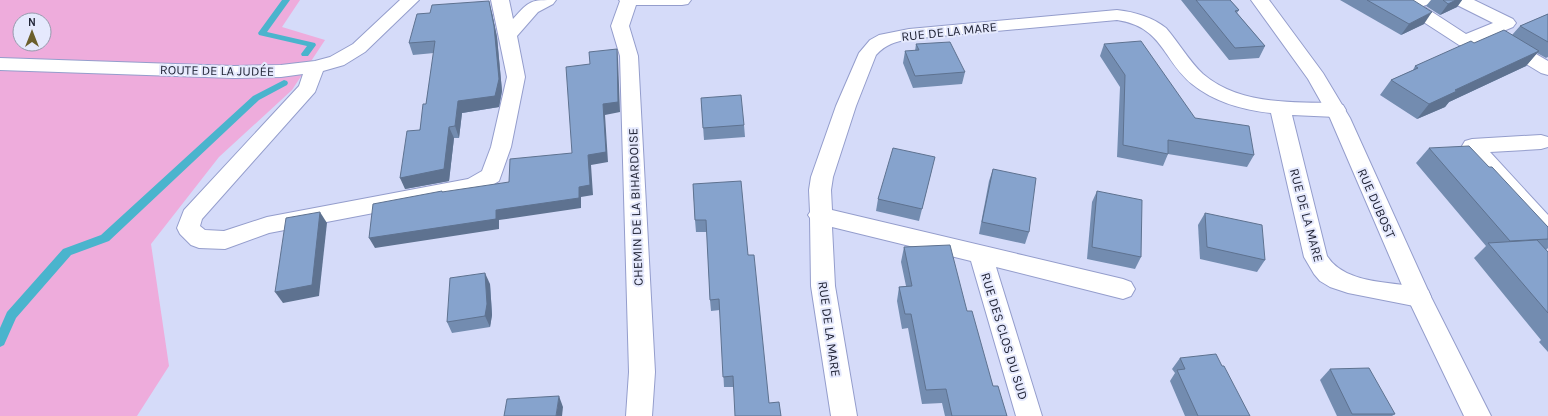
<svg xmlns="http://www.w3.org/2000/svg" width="1548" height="416" font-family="Karla,sans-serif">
  <rect width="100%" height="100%" fill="#d5dbf9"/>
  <path fill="#eeacdc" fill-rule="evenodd" d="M0,0H300L282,27L325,40L292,90L219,157L151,244L169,366L137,416H0ZM20,20H44V44H20Z"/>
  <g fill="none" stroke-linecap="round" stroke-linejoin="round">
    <g fill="#4ab4cd" fill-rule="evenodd">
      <polygon points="282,0 290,0 267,32 315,43 316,45 308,56 302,56 301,54 307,46 259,35 258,33"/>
      <polygon points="284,80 287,81 288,83 287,85 259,100 109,241 71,255 16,318 4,345 0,347 0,328 7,312 63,249 101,235 253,96"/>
    </g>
    <defs>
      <g id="minor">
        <path d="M400,0H419L365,52L344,65L323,71L315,92L202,219L200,226L205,230L224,231L267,217L468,179L482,171L491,147L507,77L491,0H509L513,19C530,0 530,0 556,0L553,4L538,12L517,36L525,77L511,147L499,181L481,192L473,194L269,233L225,249L199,248L191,245L180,234L177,228L184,210L299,86L303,74L281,77L234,78L0,70V58L234,66L281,65L315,61L330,57L353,44Z"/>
        <polygon points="619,0 691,0 688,4 682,5 636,5 629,26 638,56 655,372 652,416 626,416 629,372 620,56 611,26 620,1"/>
        <polygon points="1410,0 1432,0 1429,4 1423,6 1466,34 1493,23 1455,4 1452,0 1474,0 1513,19 1516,23 1513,27 1465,47 1459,45 1405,10 1402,6 1405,2"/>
        <path d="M1117,10C1135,12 1152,17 1166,28C1179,43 1189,61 1203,74C1239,105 1291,102 1336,103L1343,105L1346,110L1343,115L1336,117L1292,115L1327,256C1347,287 1397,280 1428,290L1431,297L1428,304L1419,307L1348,293L1330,287L1320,281L1314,274L1304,257L1271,113C1243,110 1214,102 1192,84C1162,59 1163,27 1117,20L909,39C895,42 886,44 876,55L856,106L833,177L831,190L832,210L1123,279L1131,282L1135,289L1131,296L1123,299L996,267L1042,416H1016L971,261L832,227L835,286L857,416H831L811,286L810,218L808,215L810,212L809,190L811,177L836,106L859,53L870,40L879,35L909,29Z"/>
        <polygon points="1506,38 1512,40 1548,61 1548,75 1541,73 1500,48 1497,44 1500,40"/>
        <polygon points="1541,135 1548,137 1548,147 1541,149 1490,152 1548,215 1548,239 1540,236 1462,146 1465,141 1472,139"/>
      </g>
      <polygon id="major" points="1251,0 1269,0 1323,73 1350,118 1431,297 1491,416 1464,416 1407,297 1330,118 1308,79"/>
    </defs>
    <use href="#minor" stroke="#949dcc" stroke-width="2"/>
    <use href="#major" stroke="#949dcc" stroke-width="2"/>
    <use href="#minor" fill="#fff" fill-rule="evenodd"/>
    <use href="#major" fill="#fff" fill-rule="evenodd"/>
  </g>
  <g fill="#738cb0">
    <polygon points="1181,0 1230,0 1239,10 1237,13 1265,46 1259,58 1229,60"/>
    <polygon points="1340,0 1413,0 1424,24 1401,35"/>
    <polygon points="1431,0 1462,0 1457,7 1440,15 1426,6"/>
    <polygon points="492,13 497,37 502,91 499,107 462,113 459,138 454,138 449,181 405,189 426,104 434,53 413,55 409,43"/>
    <polygon points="1548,14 1548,57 1546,58 1537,53 1526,66 1449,102 1445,107 1417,119 1380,95 1391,80 1413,70 1415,66 1474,43 1512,35 1520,26"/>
    <polygon points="916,44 965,72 962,84 913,88 903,63 905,51 915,51"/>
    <polygon points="1104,44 1195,118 1254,155 1247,167 1168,154 1163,166 1117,157 1120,87 1100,56"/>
    <polygon points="701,98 744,125 745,137 704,140"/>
    <polygon points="1429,148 1489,167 1548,227 1548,248 1546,250 1548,252 1548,352 1539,342 1541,340 1474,258 1486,246 1416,163"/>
    <polygon points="932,169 919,221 876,211 878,199"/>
    <polygon points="993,169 1029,232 1025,244 979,234 989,181"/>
    <polygon points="693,184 748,255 769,403 781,416 734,387 724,387 720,310 711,311 710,300 707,232 696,232 695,220"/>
    <polygon points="1097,191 1141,257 1135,269 1087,259 1092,202"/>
    <polygon points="1205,213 1265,260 1257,272 1200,259 1198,225"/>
    <polygon points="904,247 967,311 993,386 1007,416 945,416 942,403 922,404 908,328 902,329 897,301 899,287 906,286 901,262"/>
    <polygon points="490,284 492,315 490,327 452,333 447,322"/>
    <polygon points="1180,358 1222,366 1250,416 1185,416 1170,381 1175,373 1172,369"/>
    <polygon points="1330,369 1395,414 1392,416 1337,416 1320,380"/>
  </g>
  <g fill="#5e7290">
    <polygon points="1456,0 1462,0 1457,7 1440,15 1448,4"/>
    <polygon points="489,1 492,13 497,37 502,91 499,107 462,113 459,138 455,126 458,101"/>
    <polygon points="1432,12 1424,24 1401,35 1409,24"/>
    <polygon points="617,49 618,59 620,112 605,115 608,162 591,165 593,195 581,197 581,208 499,220 499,229 375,248 369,238 496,210 579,187 603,104"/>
    <polygon points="1539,51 1526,66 1449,102 1445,107 1417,119 1429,104 1455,90"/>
    <polygon points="449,127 454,138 449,181 405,189 400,178"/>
    <polygon points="320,212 327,223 319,296 283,303 275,292"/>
    <polygon points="485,273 490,284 492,315 490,327 485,316"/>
    <polygon points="559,396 563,407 562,416 556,416"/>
  </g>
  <g fill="#86a3cd" stroke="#5e7290">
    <polygon points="1196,0 1230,0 1239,10 1235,11 1265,46 1235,48"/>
    <polygon points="1367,0 1413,0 1432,12 1409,24"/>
    <polygon points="1443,0 1456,0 1448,4"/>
    <polygon points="489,1 494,26 499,79 495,96 458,101 455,126 449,127 444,169 400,178 407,131 420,130 423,104 426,104 435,41 409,43 417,14 430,13 432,5"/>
    <polygon points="1548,14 1548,42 1520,26"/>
    <polygon points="1504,30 1539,51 1455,90 1457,91 1429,104 1391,80 1418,68 1415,66 1471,41 1474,43"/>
    <polygon points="1141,41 1195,118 1249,126 1254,155 1168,140 1168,154 1123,145 1125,75 1104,44"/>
    <polygon points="950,42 965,72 915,76 905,51 919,50 916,44"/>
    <polygon points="617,49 618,102 603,104 606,152 588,155 590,185 579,187 579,198 496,210 496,219 369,238 373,204 442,191 442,192 509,182 510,159 572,153 566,67 590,64 589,52"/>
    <polygon points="741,95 744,125 703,128 701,98"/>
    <polygon points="1469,146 1489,167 1492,167 1548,227 1548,239 1510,241 1429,148"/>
    <polygon points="893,148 935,157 922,209 878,199"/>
    <polygon points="993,169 1036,178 1029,232 982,222"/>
    <polygon points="741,181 748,255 754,255 769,403 779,402 781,416 735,416 733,376 723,377 719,299 710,300 706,220 695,220 693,184"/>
    <polygon points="1097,191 1142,200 1141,257 1092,247"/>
    <polygon points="320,212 312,285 275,292 286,218"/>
    <polygon points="1205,213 1262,225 1265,260 1207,247"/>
    <polygon points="1537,240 1548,252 1548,313 1488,243"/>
    <polygon points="950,245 967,311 972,311 993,386 998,386 1007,416 952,416 946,389 926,390 911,314 905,314 899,287 912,286 904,247"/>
    <polygon points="485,273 487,304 485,316 447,322 450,278"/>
    <polygon points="1216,354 1222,366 1224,366 1250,416 1198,416 1177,370 1185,369 1180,358"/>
    <polygon points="1369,368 1395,414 1352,414 1330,369"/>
    <polygon points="559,396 556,416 504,416 507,399"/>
  </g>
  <g text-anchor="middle" stroke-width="4" stroke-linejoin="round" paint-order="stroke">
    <g font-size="13" fill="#222537" stroke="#e5e9fd">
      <text transform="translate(949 31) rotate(-6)" y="5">RUE DE LA MARE</text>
      <text transform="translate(217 70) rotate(1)" y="5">ROUTE DE LA JUDÉE</text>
      <text transform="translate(1377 203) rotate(66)" y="5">RUE DUBOST</text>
      <text transform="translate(635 207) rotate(-92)" y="5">CHEMIN DE LA BIHARDOISE</text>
      <text transform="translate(1307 215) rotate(75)" y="5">RUE DE LA MARE</text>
      <text transform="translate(830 329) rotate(82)" y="5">RUE DE LA MARE</text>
      <text transform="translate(1005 336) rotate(73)" y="5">RUE DES CLOS DU SUD</text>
    </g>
  </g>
  <g transform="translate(32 32)"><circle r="19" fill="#e5e9fd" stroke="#979bae"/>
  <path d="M0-3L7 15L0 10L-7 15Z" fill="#6b5f2c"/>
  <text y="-6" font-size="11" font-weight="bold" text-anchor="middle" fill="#222537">N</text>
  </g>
</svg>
